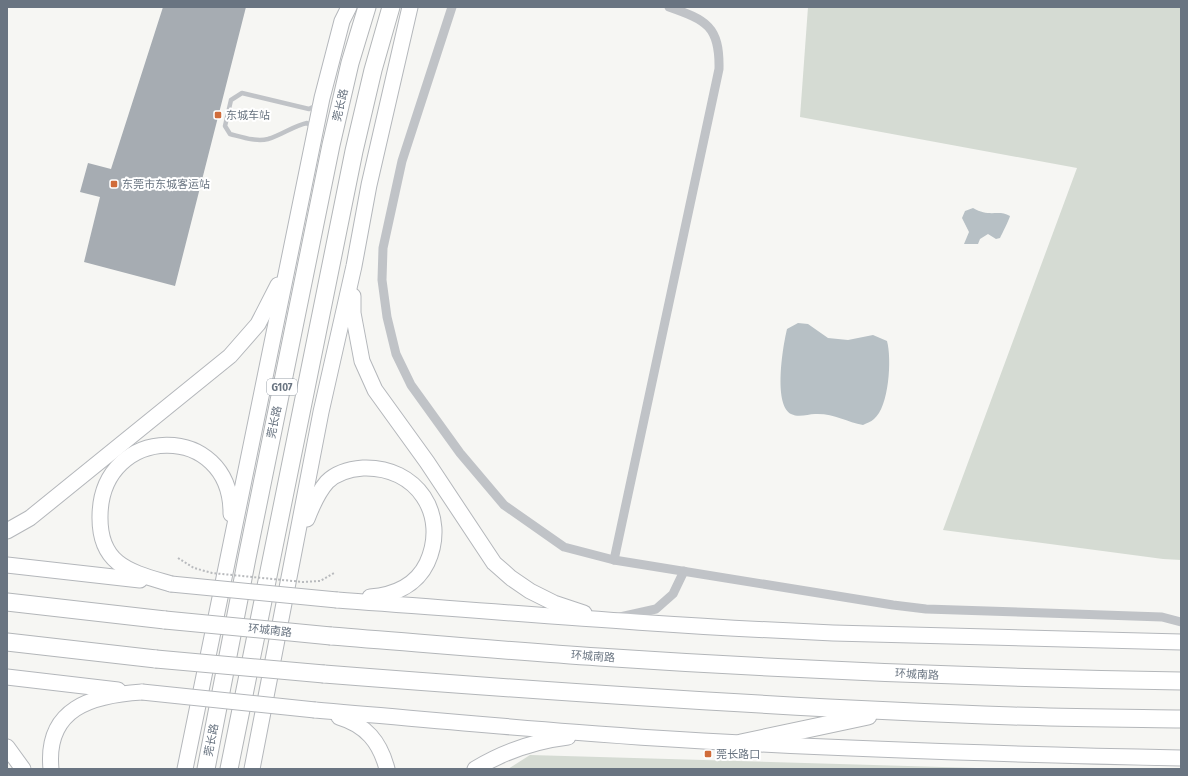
<svg xmlns="http://www.w3.org/2000/svg" width="1188" height="776" font-family="'Fira Sans','Noto Sans SC',sans-serif">
  <rect width="100%" height="100%" fill="#f6f6f3"/>
  <g fill="#d5dbd3">
    <polygon points="808,7 1181,7 1181,560 1163,559 943,530 1077,168 800,117"/>
    <polygon points="530,755 1011,769 508,769"/>
  </g>
  <g fill="#b7c0c5">
    <path d="M973,208C990,218 998,209 1010,216C1009,220 1002,234 1000,238L996,239L988,234L980,239L978,244H964L969,232L962,218L965,211Z"/>
    <path d="M798,323L808,324L828,338L848,340L873,335L887,341C892,359 889,407 874,419C871,422 866,423 863,425C847,422 833,413 815,414C808,414 799,418 791,414C773,404 783,346 787,329Z"/>
  </g>
  <polygon fill="#a6acb2" points="163,7 246,7 175,286 84,262 100,197 80,192 88,163 111,169"/>
  <g fill="none" stroke-linecap="round" stroke-linejoin="round">
    <defs>
      <g id="primary">
        <polyline points="353,296 353,313 362,361 375,390 427,462 494,563 511,578 530,591 554,603 584,613"/>
        <path d="M307,519C312,506 318,492 327,482C337,472 350,469 363,468C417,466 449,515 427,563C416,586 393,595 370,597"/>
        <polyline points="7,531 30,518 230,356 258,324 278,285"/>
        <polyline points="7,565 140,580"/>
        <path d="M171,584C131,572 99,566 100,516C101,423 232,421 231,514"/>
        <path d="M337,600C502,612 667,626 833,633C949,637 1065,640 1181,642"/>
        <polyline points="7,677 118,690"/>
        <path d="M315,710C457,722 599,736 741,743C888,751 1034,755 1181,758"/>
        <path d="M339,717C366,725 380,742 387,769"/>
        <polyline points="7,747 23,769"/>
        <path d="M51,769C45,708 92,695 142,692"/>
        <polyline points="185,769 322,98 342,21 349,7"/>
        <polyline points="252,769 321,412 354,266 369,185 410,7"/>
        <path d="M475,769C505,751 534,741 568,737"/>
      </g>
      <g id="highway">
        <polyline points="7,602 165,620"/>
        <path d="M331,636C420,643 510,651 599,657C793,670 987,678 1181,681"/>
        <polyline points="7,642 156,659"/>
        <path d="M324,674C553,692 783,708 1013,716C1069,718 1125,718 1181,719"/>
        <polyline points="741,743 868,716"/>
        <polyline points="206,769 247,558 331,145 350,63 367,7"/>
        <polyline points="229,769 354,151 373,70 391,7"/>
      </g>
    </defs>
    <use href="#primary" stroke="#b4b7bb" stroke-width="17"/>
    <use href="#highway" stroke="#b3b6b9" stroke-width="19"/>
    <path stroke="#c0c3c7" stroke-width="4.5" d="M313,128L307,123C293,126 282,135 268,139C256,142 242,137 230,134L225,126L231,100L242,93L309,109L317,105"/>
    <g stroke="#c0c3c7" stroke-width="9">
      <polyline points="452,7 402,161 383,248 382,280 387,317 396,354 411,385 460,453 504,505 564,547 614,560 893,605 926,609 1162,617 1181,622"/>
      <path d="M614,560L719,69C720,26 706,20 669,7"/>
      <polyline points="620,617 656,609 673,594 684,571"/>
    </g>
    <use href="#primary" stroke="#fff" stroke-width="15"/>
    <use href="#highway" stroke="#fff" stroke-width="17"/>
    <defs>
      <g id="primary-bridge">
        <polyline points="171,584 337,600"/>
        <polyline points="142,692 315,710"/>
      </g>
      <g id="highway-bridge">
        <polyline points="165,620 331,636"/>
        <polyline points="156,659 324,674"/>
      </g>
    </defs>
    <use href="#primary-bridge" stroke="#b4b7bb" stroke-width="17" stroke-linecap="butt"/>
    <use href="#highway-bridge" stroke="#b3b6b9" stroke-width="19" stroke-linecap="butt"/>
    <polyline stroke="#b8babd" stroke-width="2" stroke-dasharray="2 2" stroke-linecap="butt" points="178,558 194,568 212,573 303,582 320,581 334,573"/>
    <use href="#primary-bridge" stroke="#fff" stroke-width="15"/>
    <use href="#highway-bridge" stroke="#fff" stroke-width="17"/>
  </g>
  <g fill="#d06c3a" stroke="#fff" stroke-width="1.5">
    <rect x="214" y="111" width="8" height="8" rx="2"/>
    <rect x="110" y="180" width="8" height="8" rx="2"/>
    <rect x="704" y="750" width="8" height="8" rx="2"/>
  </g>
  <g text-anchor="middle" stroke-width="4" stroke-linejoin="round" paint-order="stroke">
    <rect fill="#fff" stroke="#969ea7" stroke-width="1" x="267" y="379" width="30" height="16" rx="3"/>
    <g font-size="10" font-weight="bold" fill="#697481">
      <text x="282" y="391">G107</text>
    </g>
    <g font-size="11" fill="#697481" stroke="#fff">
      <text transform="translate(340 105) rotate(-77)" y="4">莞长路</text>
      <text transform="translate(274 422) rotate(-78)" y="4">莞长路</text>
      <text transform="translate(270 630) rotate(6)" y="4">环城南路</text>
      <text transform="translate(593 656) rotate(4)" y="4">环城南路</text>
      <text transform="translate(917 674) rotate(3)" y="4">环城南路</text>
      <text transform="translate(211 740) rotate(-79)" y="4">莞长路</text>
    </g>
    <g font-size="11" fill="#697481" stroke="#fff" text-anchor="start">
      <text x="226" y="119">东城车站</text>
      <text x="122" y="188">东莞市东城客运站</text>
      <text x="716" y="758">莞长路口</text>
    </g>
  </g>
  <rect width="1188" height="776" fill="none" stroke="#697481" stroke-width="16"/>
</svg>
